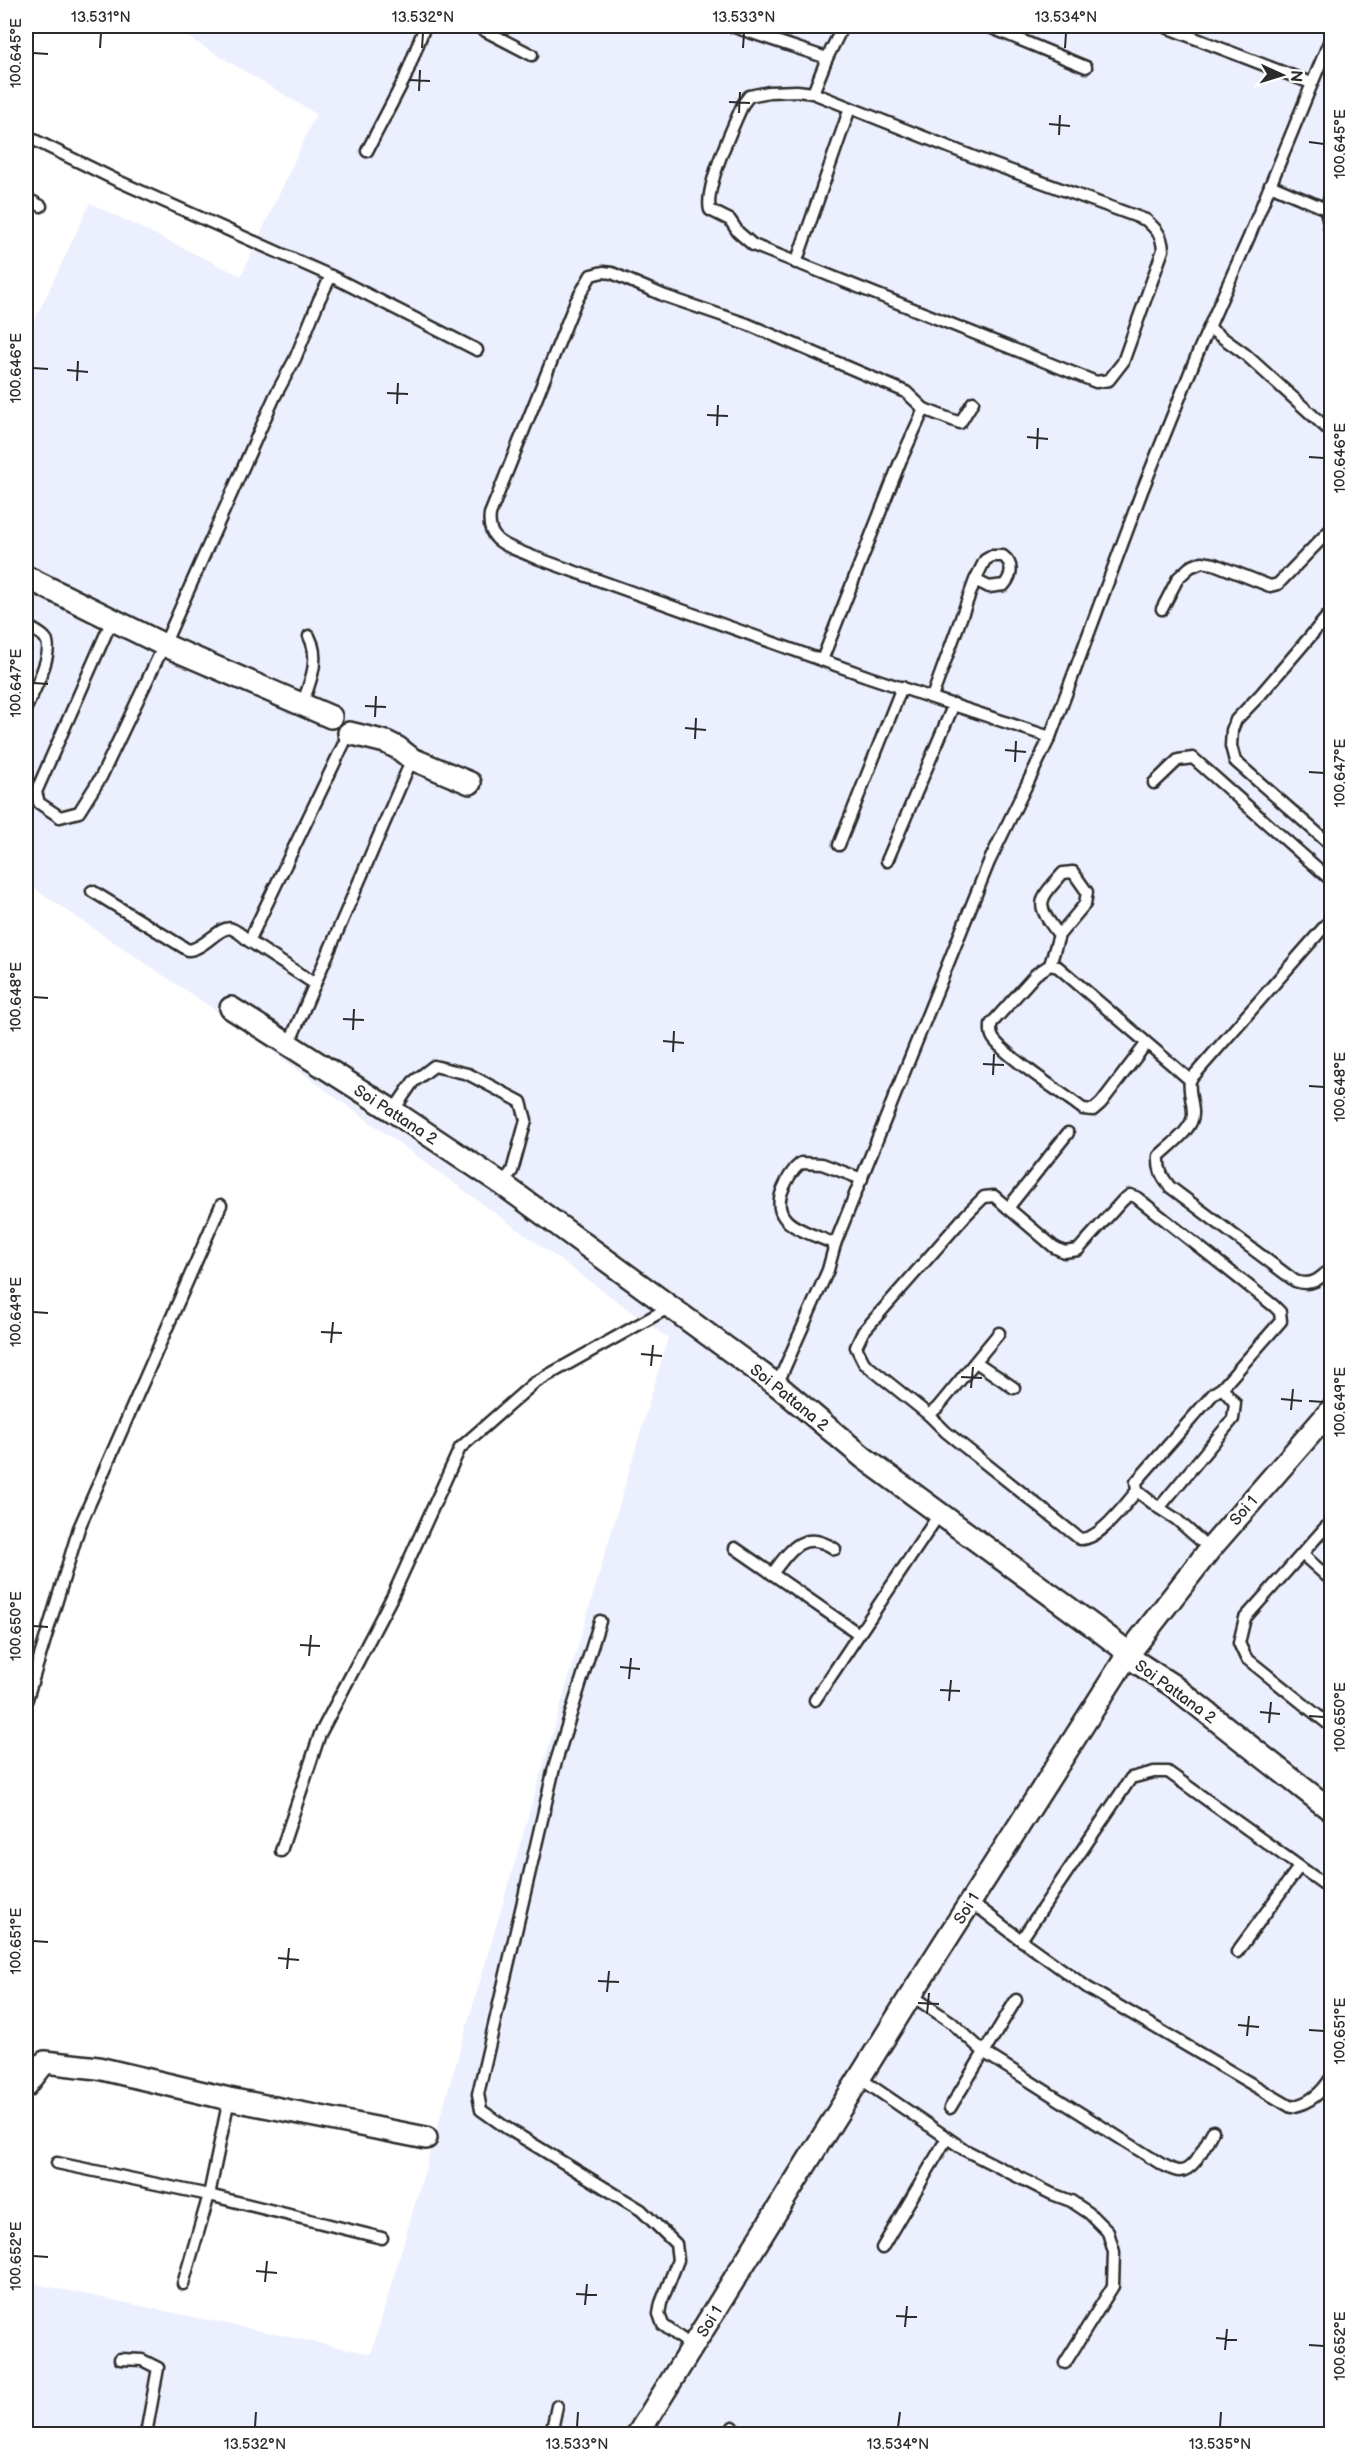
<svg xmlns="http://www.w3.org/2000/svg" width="1357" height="2460" font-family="'Balsamiq Sans',sans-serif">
  <rect width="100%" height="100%" fill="#fff"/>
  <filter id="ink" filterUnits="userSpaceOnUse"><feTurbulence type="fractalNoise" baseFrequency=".0167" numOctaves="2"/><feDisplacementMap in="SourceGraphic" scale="12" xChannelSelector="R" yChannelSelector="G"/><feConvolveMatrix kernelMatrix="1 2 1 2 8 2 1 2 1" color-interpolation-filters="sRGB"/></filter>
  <g filter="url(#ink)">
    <polygon fill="#ecf0fe" points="169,26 1331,26 1331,2434 26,2434 26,2282 371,2354 668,1338 212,1008 26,883 26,339 90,203 241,276 316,114"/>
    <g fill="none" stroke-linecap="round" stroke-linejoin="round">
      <defs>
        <g id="lane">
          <polyline points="476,26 532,55"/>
          <polyline points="731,26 827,58"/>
          <polyline points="987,26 1086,67"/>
          <polyline points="1163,26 1311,83"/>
          <path d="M797,91L813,93L984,161L1146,220C1157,230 1162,235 1163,250L1123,362L1109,380L1096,382L753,245L738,232L730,220L710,210C704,188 733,127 743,104L749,96L769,92Z"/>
          <polyline points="813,93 827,58 843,26"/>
          <polyline points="26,136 116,180 331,276 319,300 295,359 275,396 164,645 101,777 79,812 60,817 39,803 36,792 112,620"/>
          <polyline points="367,151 405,78 425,26"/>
          <polyline points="1270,185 1326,209 1332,190"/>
          <polyline points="26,198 41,206"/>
          <polyline points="1326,209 1332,241"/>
          <polyline points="796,263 850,108"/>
          <polyline points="331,276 477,350"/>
          <polyline points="1209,328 1245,354 1332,433"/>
          <path d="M924,409L906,392L747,324L665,296L612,273L603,272L591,275L575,303L490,514C486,543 509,546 531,556L869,677L1050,737"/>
          <polyline points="1162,609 1178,578 1190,567 1202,562 1214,564 1270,586 1278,584 1332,528"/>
          <polyline points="1332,611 1261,694 1236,720 1232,730 1231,746 1235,761 1332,846"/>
          <path d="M26,625C31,629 41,633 45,638C56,650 32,695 26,708"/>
          <polyline points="822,660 900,462 924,409 960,423 973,402"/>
          <path d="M932,697L975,580L985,560L992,556H1003C1014,564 1012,576 1004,585L989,587L975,580"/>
          <path d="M302,705C310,682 321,659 309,636"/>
          <polyline points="1154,783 1178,760 1193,758 1332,881"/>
          <polyline points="839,845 902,687"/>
          <polyline points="887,861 954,704"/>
          <path d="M92,891L188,950C204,950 220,924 232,929C238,931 244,937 249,941"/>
          <path d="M1332,918L1190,1080C1188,1092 1193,1101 1193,1113C1194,1129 1169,1146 1159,1156C1158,1170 1162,1177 1170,1187L1295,1281C1312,1287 1320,1279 1332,1267"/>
          <path d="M1050,965L1059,935L1085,904L1087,892L1073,872L1063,873C1037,902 1035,903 1059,935"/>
          <polyline points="315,984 249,941 349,733"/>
          <path d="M1146,1044L1101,1103L1093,1110L1083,1109C1064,1094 1003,1055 993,1038C990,1033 991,1029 991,1024L1036,974L1050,965L1058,967L1190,1080"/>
          <polyline points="288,1046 412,759"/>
          <polyline points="393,1111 413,1082 434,1066 468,1074 521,1102 526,1120 512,1171 502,1184"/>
          <polyline points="1008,1208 1068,1133"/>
          <path d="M835,1244C810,1232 767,1226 783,1189C788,1178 792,1170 801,1163L822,1164L862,1179"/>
          <path d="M999,1333L938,1407L929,1415L946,1432L1080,1539C1100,1540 1124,1505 1137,1491"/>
          <polyline points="976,1362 1014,1388"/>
          <polyline points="777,1385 828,1270 835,1244 989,862 1050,737 1142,491 1199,350 1249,237 1332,35"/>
          <polygon points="1222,1388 1235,1403 1233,1419 1159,1508 1137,1491 1136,1482 1214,1393"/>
          <polyline points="929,1415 864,1363 856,1347 863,1332 966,1215 984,1197 994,1196 1054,1247 1064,1252 1078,1250 1123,1200 1130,1195 1136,1197 1274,1306 1280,1312 1281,1321 1222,1388"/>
          <polyline points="1159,1508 1176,1519 1210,1549"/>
          <polyline points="1332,1520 1245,1618 1239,1643 1246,1658 1332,1727"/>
          <polyline points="735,1548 859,1634"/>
          <polyline points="1302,1554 1332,1581"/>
          <path d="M772,1574C790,1550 803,1528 835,1549"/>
          <polyline points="600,1621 554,1768 478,2094 481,2110 505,2127 641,2210 676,2244 678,2260 661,2303 659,2314 663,2325 693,2347"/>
          <polyline points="815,1700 940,1513"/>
          <polyline points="26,1702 79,1528 221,1205"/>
          <polyline points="281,1851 320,1734 393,1595 460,1448 534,1383 670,1307"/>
          <path d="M1332,1890L1168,1772H1154L1131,1778L1021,1940L1088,1988L1291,2107C1310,2103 1322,2093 1332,2076"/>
          <polyline points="968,1905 982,1910 1021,1940"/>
          <polyline points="1237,1952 1299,1867"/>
          <path d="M911,1995L951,2022L985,2053L1161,2164C1167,2166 1173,2171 1179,2171C1195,2172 1206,2142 1213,2131"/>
          <polyline points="26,2059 45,2062"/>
          <polyline points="861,2079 965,2150 1052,2194 1071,2201 1089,2213 1108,2232 1114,2252 1113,2286 1065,2363"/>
          <polyline points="229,2099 209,2195 382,2238"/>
          <polyline points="950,2108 1016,2000"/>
          <polyline points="57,2163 209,2195 183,2284"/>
          <polyline points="882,2248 947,2138"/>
          <polyline points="120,2359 142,2360 158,2368 146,2434"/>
          <polyline points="551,2434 557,2406"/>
          <polyline points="729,2434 733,2427"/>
        </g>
        <g id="street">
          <polyline points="26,577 164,645 331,717"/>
          <polyline points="349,733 386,742 398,748 412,759 470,783"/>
          <polyline points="231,1008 393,1111 502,1184 777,1385 864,1458 1100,1631 1121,1647 1127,1656 1172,1685 1332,1811"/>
          <polyline points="26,2086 45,2062 98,2068 229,2099 426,2138"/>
          <polyline points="638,2434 911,1995 1127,1656 1210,1549 1332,1409"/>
        </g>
      </defs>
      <use href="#lane" stroke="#2b2b2b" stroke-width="15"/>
      <use href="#street" stroke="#2b2b2b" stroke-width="26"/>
      <use href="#lane" stroke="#fff" stroke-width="10"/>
      <use href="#street" stroke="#fff" stroke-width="21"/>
    </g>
  </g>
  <path fill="none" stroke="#2b2b2b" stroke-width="2" d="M100,48L101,33M422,48L423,33M743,48L744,33M1065,48L1066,33M33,53L48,54M409,80L430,81M419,91L420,70M729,102L750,103M739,113L740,92M1049,124L1070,126M1059,135L1060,115M1309,142L1324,144M33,368L48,369M67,370L88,372M77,381L78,361M387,393L408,394M397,404L398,383M707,415L728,416M717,426L718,405M1027,437L1048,439M1037,449L1038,428M1309,457L1324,458M33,683L48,684M365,706L386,707M375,717L376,696M685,728L706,730M695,739L696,718M1005,750L1026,752M1015,762L1016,741M1309,772L1324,773M33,997L48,998M343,1019L364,1020M353,1030L354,1009M663,1041L684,1043M673,1052L674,1031M983,1064L1004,1065M993,1075L994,1054M1309,1086L1324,1087M33,1312L48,1313M321,1332L342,1333M331,1343L333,1322M641,1354L662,1356M651,1366L653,1345M961,1377L982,1378M971,1388L973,1367M1281,1399L1302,1401M1309,1401L1324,1402M1291,1410L1293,1389M33,1626L48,1627M300,1645L320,1646M309,1656L311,1635M620,1667L640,1669M629,1679L631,1658M940,1690L960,1691M949,1701L951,1680M1260,1712L1280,1714M1309,1716L1324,1717M1269,1723L1271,1702M33,1941L48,1942M278,1958L299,1960M287,1969L289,1948M598,1981L619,1982M607,1992L609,1971M918,2003L939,2004M927,2014L929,1993M1238,2025L1259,2027M1309,2030L1324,2031M1247,2036L1249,2016M33,2256L48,2257M256,2271L277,2273M265,2282L267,2261M576,2294L597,2295M585,2305L587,2284M896,2316L917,2317M905,2327L907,2306M1216,2338L1237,2340M1309,2345L1324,2346M1225,2350L1227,2329M255,2427L256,2412M577,2427L578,2412M898,2427L900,2412M1220,2427L1221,2412"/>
  <g text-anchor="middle" stroke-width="6" stroke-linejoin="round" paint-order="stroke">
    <g font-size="16" fill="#2b2b2b" stroke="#fff">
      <text transform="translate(396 1114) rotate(33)" y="6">Soi Pattana 2</text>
      <text transform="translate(790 1397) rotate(39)" y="6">Soi Pattana 2</text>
      <text transform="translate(1243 1510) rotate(-49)" y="6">Soi 1</text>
      <text transform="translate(1176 1691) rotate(36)" y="6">Soi Pattana 2</text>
      <text transform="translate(966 1908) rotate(-58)" y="6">Soi 1</text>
      <text transform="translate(709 2321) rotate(-58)" y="6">Soi 1</text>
    </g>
  </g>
  <rect width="1357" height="2460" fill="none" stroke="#fff" stroke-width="66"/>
  <g transform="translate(1282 75) rotate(94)" stroke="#ffffff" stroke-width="4.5" paint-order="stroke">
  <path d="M0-4.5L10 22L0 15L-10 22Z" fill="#2b2b2b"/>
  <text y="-9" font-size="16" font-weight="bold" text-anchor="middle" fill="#2b2b2b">N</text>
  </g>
  <rect x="33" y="33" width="1291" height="2394" fill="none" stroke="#2b2b2b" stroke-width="2"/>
  <g font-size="15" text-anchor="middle" fill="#2b2b2b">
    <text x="101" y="22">13.531°N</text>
    <text x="423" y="22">13.532°N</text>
    <text x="744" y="22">13.533°N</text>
    <text x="1066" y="22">13.534°N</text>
    <text transform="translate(16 53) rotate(-90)" y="5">100.645°E</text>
    <text transform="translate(1340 144) rotate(-90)" y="5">100.645°E</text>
    <text transform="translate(16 368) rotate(-90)" y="5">100.646°E</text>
    <text transform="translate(1340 458) rotate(-90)" y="5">100.646°E</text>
    <text transform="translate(16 683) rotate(-90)" y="5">100.647°E</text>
    <text transform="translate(1340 773) rotate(-90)" y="5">100.647°E</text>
    <text transform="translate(16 997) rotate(-90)" y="5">100.648°E</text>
    <text transform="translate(1340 1087) rotate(-90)" y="5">100.648°E</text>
    <text transform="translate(16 1312) rotate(-90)" y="5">100.649°E</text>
    <text transform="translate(1340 1402) rotate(-90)" y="5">100.649°E</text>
    <text transform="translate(16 1626) rotate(-90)" y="5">100.650°E</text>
    <text transform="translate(1340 1717) rotate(-90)" y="5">100.650°E</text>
    <text transform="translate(16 1941) rotate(-90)" y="5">100.651°E</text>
    <text transform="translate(1340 2031) rotate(-90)" y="5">100.651°E</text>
    <text transform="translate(16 2256) rotate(-90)" y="5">100.652°E</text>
    <text transform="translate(1340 2346) rotate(-90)" y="5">100.652°E</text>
    <text x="255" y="2449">13.532°N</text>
    <text x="577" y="2449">13.533°N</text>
    <text x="898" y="2449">13.534°N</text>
    <text x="1220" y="2449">13.535°N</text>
  </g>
</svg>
